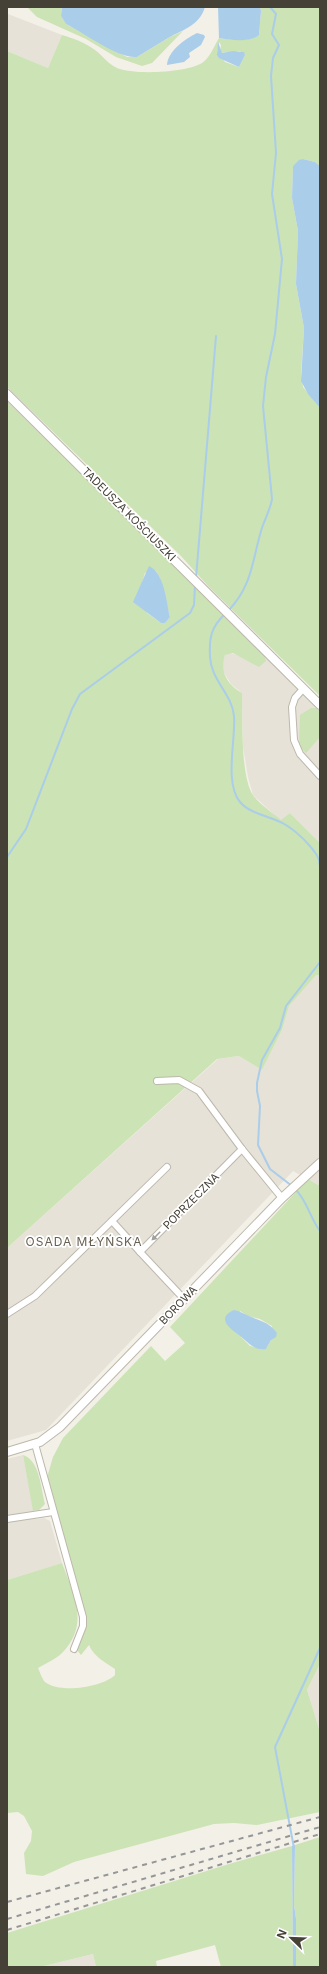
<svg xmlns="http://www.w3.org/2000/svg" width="327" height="1974" font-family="Inter,sans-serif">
  <rect width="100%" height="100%" fill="#f3f0e8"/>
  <g fill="#e6e2d7">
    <polygon points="8,14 62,35 48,68 7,51"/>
    <polygon points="229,653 266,661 265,656 300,691 320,705 320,843 290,813 281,821 253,795 248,777 243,747 242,693 231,684 223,671 222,663 225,655"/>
    <polygon points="316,974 320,975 320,1184 318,1185 293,1171 46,1430 7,1441 7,1248 218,1059 239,1056 262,1070 282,1030 289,1006"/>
    <polygon points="23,1455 35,1519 44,1518 50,1521 62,1563 7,1580 7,1459"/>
    <polygon points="320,1664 320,1732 307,1690"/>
    <polygon points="93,1954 96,1967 40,1967"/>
  </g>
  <g fill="#cce3b5" fill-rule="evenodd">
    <polygon points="27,7 62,7 61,16 66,24 127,57 137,57 170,37 183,31 152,63 142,66 116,57 86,39 37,17"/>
    <path d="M260,7H320V166L315,162L303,159L293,166L292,198L298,231L296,284L304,328L301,374L303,387L320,408V696L209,587L181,556L7,387V51L48,68L62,35C73,38 86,43 95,50C103,56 108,64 117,68C133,75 186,73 202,63C210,58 214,46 219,38C231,40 249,42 259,35L261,11ZM219,42L221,45L220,53L240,51L245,55L239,67L225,62L217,52Z"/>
    <path d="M7,401L265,656L266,661L259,667L233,653L225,655C219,672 228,685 242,693C243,717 240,776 253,795C260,805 273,813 281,820L290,813L320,843V975H316L289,1006L282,1030L262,1070L239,1056L217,1059L7,1248ZM156,571L160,578L170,617L165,623H161L147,613L142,583L145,573Z"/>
    <polygon points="311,708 316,708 320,711 320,737 306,753 299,746 300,715"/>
    <path d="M308,1179L318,1185L320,1184V1664L307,1690L320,1732V1812L257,1825L234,1823L214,1824L74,1862L43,1876L26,1874L24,1853L31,1841L32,1831L24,1816L18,1812L7,1813V1580L62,1563C74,1595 90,1624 62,1653C56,1659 45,1664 38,1668C40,1672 42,1679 45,1682C60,1694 103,1687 115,1675V1669C105,1662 94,1657 89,1645L81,1655L76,1649L86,1622L48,1481V1474L53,1457L63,1438L151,1346L165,1361L185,1343L170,1327ZM240,1311L248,1316L260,1319L272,1326L271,1340L266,1349L250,1346L241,1337Z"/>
    <path d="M23,1455C40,1460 41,1490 45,1504L39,1510L33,1511Z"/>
    <polygon points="320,1837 320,1967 296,1967 296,1919 294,1905 295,1845"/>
    <polygon points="292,1846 293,1967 221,1967 215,1945 156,1961 157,1967 96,1967 93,1954 40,1967 7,1967 7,1933 229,1864"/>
  </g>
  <g fill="#aacdea">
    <path d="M62,7H205C199,26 184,29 168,38C158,44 147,51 137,57C119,59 84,33 66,24L61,16Z"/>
    <path d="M218,7H260L261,11L259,35C250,43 230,40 219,38Z"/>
    <path d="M197,33L204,35L205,37L201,45L189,53L190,57L184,62L167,65C168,51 185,39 197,33Z"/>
    <polygon points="218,42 222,53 233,51 244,52 245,55 239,67 219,58 217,55"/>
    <polygon points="303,159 315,162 320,166 320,408 308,394 301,381 304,328 296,284 298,231 292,198 293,166 299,160"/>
    <path d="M149,566C165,574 166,601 170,617L165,623H161L133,602Z"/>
    <path d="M234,1310C240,1311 244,1314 249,1316C262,1322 268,1321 277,1333L276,1337L271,1340L266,1349C254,1351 248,1342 239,1335C229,1328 216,1318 234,1310Z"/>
    <polygon points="295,1845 294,1905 296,1919 296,1967 293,1967 292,1846"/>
  </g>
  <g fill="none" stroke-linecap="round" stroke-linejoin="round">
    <g stroke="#aacdea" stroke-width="2">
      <polyline points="196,578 216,336"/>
      <path d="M228,611C252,586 252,562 261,531C264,520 270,511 272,499L263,406L266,377L275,334L282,259L272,194L276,153L271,76L273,58L279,45L272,34L276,14L270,7"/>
      <path d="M225,614C211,627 209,638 210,657C211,680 232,694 234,716C236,739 224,783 240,802C251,815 272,816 286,825C294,830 302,837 309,845C314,851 320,857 320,866"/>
      <polyline points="7,857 26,829 72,709 80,694 190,613 194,605 195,585"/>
      <polyline points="292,1186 270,1169 258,1145 260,1106 257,1091 257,1083 262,1060 280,1028 286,1006 320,962"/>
      <path d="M295,1189C307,1200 310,1218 320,1231"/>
      <polyline points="294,1848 275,1747 320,1648"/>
    </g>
    <defs>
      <g id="minor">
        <polyline points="303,689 295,698 292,707 294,740 300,754 320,776"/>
        <polyline points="157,1081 179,1080 199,1091 242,1149 282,1198"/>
        <polyline points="112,1221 140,1252"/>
        <polyline points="184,1299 140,1252 242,1149"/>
        <polyline points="7,1314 35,1296 167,1167"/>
        <polyline points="35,1444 83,1617 83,1626 74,1649"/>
        <polyline points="7,1519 53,1512"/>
      </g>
      <g id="tertiary">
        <polyline points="7,394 320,705"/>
        <polyline points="7,1452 40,1442 60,1427 282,1198 320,1163"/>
      </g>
    </defs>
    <use href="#minor" stroke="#bdb8ac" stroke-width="8"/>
    <use href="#tertiary" stroke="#bdb8ac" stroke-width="10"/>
    <use href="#minor" stroke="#fff" stroke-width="6"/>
    <use href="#tertiary" stroke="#fff" stroke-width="8"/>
    <g stroke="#969696" stroke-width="2" stroke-dasharray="5 5" stroke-linecap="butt">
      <polyline points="7,1902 320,1817"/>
      <polyline points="7,1919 320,1827"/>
      <polyline points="7,1930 320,1834"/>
    </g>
  </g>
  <defs><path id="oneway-solid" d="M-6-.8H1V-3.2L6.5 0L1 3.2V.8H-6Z"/></defs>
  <use fill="#a2a09b" href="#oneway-solid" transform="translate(156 1236) rotate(135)"/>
  <g text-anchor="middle" stroke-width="3.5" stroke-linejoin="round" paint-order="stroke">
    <g font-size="11" fill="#464137" stroke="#fff">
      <text transform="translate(129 514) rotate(45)" y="4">TADEUSZA KOŚCIUSZKI</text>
      <text transform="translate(191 1201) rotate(-45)" y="4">POPRZECZNA</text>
      <text transform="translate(178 1305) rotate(-46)" y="4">BOROWA</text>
    </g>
    <g font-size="12" letter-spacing="1" fill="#675f50" stroke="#fff">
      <text x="84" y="1246">OSADA MŁYŃSKA</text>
    </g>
  </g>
  <rect width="327" height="1974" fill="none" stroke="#464137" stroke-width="16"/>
  <g transform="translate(291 1938) rotate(293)" stroke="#ffffff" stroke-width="3" paint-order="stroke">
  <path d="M0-3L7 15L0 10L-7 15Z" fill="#464137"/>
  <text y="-6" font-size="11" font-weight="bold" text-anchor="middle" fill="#464137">N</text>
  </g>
</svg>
